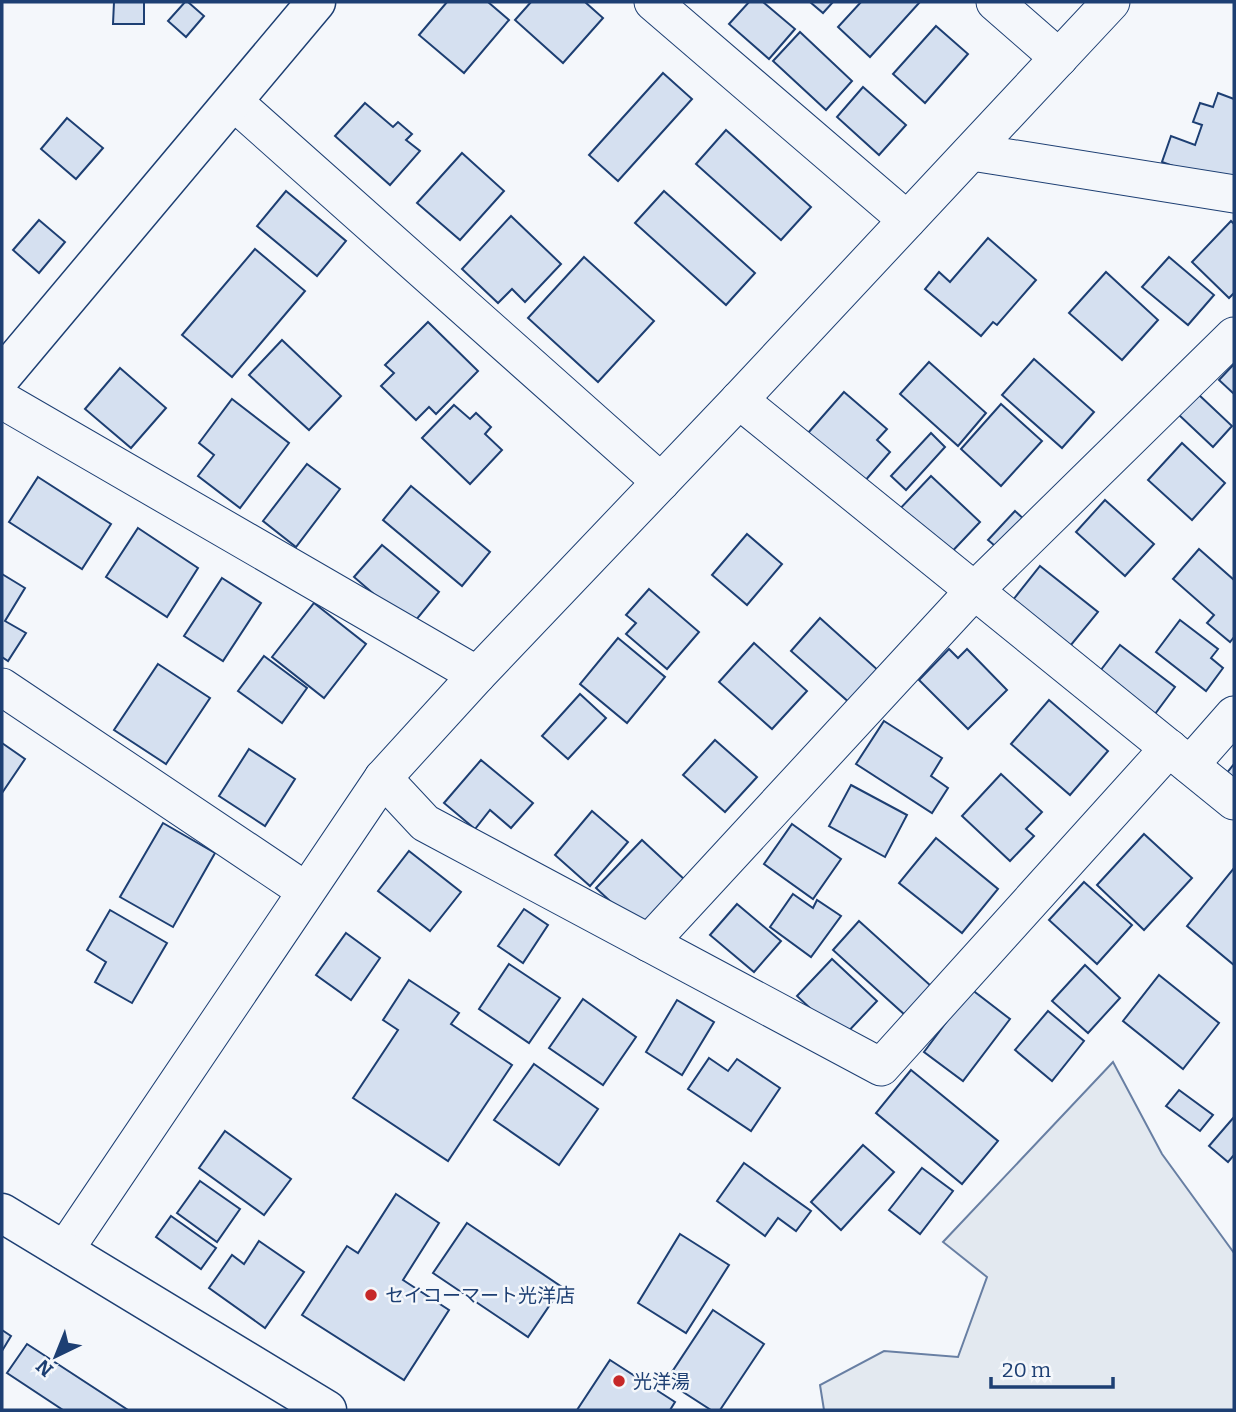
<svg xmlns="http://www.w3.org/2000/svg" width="1236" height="1412" font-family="Bitter,'Noto Sans JP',serif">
  <rect width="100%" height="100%" fill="#f4f7fb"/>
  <polygon fill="#e3e9f0" stroke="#687fa3" stroke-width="2" points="1113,1062 1162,1154 1234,1253 1234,1410 824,1410 820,1385 884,1351 958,1357 987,1277 943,1242"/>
  <g fill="#d5e0f0" stroke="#1d3f73" stroke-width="2">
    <polygon points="114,2 144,2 144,24 113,24"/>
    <polygon points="185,2 188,2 204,16 186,37 168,21"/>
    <polygon points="447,2 488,2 509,20 464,73 419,35"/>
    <polygon points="531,2 585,2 603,18 563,63 515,20"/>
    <polygon points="749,2 763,2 795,29 769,59 729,24"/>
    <polygon points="810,2 833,2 823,13"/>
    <polygon points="861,2 918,2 919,3 870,57 838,27"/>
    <polygon points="936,26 968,54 925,103 893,74"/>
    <polygon points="800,32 852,81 826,110 773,61"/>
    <polygon points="663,73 692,99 618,181 589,155"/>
    <polygon points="863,87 906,125 879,155 837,117"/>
    <polygon points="1218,93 1234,99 1234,188 1162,162 1171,136 1195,145 1202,125 1193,122 1200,103 1213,107"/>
    <polygon points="365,103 393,127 398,122 412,134 406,140 420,151 390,185 335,136"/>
    <polygon points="67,118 103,148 76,179 41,149"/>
    <polygon points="726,130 811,207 781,240 696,164"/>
    <polygon points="462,153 504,191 460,240 417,203"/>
    <polygon points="286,191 346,241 317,276 257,226"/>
    <polygon points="664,191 755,273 726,305 635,223"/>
    <polygon points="511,216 561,264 525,302 512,289 498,303 462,269"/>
    <polygon points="39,220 65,242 39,273 13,250"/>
    <polygon points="1231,221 1234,224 1234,293 1229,298 1192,262"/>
    <polygon points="988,238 1036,280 997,325 993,322 981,336 925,289 939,272 950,282"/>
    <polygon points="255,249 305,291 232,377 182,335"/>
    <polygon points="584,257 654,321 598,382 528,318"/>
    <polygon points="1169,257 1214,295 1188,325 1142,287"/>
    <polygon points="1106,272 1158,320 1122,360 1069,313"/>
    <polygon points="428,322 478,371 436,414 429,407 416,420 381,386 394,373 385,365"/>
    <polygon points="282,340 341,396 309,430 249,375"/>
    <polygon points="1034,359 1094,412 1062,448 1002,395"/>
    <polygon points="929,362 986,413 958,446 900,394"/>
    <polygon points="1234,364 1234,394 1219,380"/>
    <polygon points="120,368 166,408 131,448 85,409"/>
    <polygon points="844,392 887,429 877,440 890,452 864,482 808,433"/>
    <polygon points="1198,394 1232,426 1213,447 1179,415"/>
    <polygon points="232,399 289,443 240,508 198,476 214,455 199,443"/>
    <polygon points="1001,404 1042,441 1001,486 961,449"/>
    <polygon points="454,405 470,419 476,413 491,427 485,434 502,450 470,484 422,438"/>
    <polygon points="931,433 945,447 906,490 891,476"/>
    <polygon points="1182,443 1225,483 1192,520 1148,480"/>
    <polygon points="307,464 340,489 296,547 263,521"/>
    <polygon points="931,476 980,522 945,559 896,513"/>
    <polygon points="38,477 111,524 82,569 9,522"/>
    <polygon points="411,486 490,552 462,586 383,520"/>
    <polygon points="1105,500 1154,544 1125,576 1076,532"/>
    <polygon points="1015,511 1027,522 1001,551 988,540"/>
    <polygon points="138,528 198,568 167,617 106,577"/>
    <polygon points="747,534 782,564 747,605 712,575"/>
    <polygon points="382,545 439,592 411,626 354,577"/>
    <polygon points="1199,549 1234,580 1234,637 1230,642 1207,623 1214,615 1173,579"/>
    <polygon points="1040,566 1098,612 1066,651 1009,605"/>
    <polygon points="2,574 25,588 5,621 26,633 8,661 2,657"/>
    <polygon points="222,578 261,603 223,661 184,636"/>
    <polygon points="649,589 699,632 667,669 626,634 636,623 626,615"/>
    <polygon points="314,603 366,644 324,698 272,657"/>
    <polygon points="820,618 880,672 851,704 791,651"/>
    <polygon points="1180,620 1218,649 1211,658 1223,668 1206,691 1156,652"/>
    <polygon points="618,638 665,677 627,723 580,684"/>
    <polygon points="754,643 807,691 772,729 719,682"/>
    <polygon points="1120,645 1175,687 1149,722 1094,679"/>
    <polygon points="949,649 958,658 967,649 1007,690 968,729 919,680"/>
    <polygon points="264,656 307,688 282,723 238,691"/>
    <polygon points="158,664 210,698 166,764 114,730"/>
    <polygon points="580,694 606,718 568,759 542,736"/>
    <polygon points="1049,700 1108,751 1070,795 1011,744"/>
    <polygon points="884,721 942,758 931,776 948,788 932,813 856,764"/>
    <polygon points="715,740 757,777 725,812 683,775"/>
    <polygon points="2,743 25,759 2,793"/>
    <polygon points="249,749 295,779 265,826 219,796"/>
    <polygon points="481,760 533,803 511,828 490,810 475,829 444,803"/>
    <polygon points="1234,764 1234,780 1226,774"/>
    <polygon points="1001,774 1042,812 1026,829 1034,836 1010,861 962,816"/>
    <polygon points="851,785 907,815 885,857 829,826"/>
    <polygon points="592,811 628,842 590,886 555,855"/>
    <polygon points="163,823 215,853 173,927 120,897"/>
    <polygon points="792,824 841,859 813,899 764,864"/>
    <polygon points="1144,834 1192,878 1144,930 1097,885"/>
    <polygon points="936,838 998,889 962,933 899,883"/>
    <polygon points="642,840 685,880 640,929 596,888"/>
    <polygon points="409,851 461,892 430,931 378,891"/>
    <polygon points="1234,868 1234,965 1187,926"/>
    <polygon points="1084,882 1132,925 1097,964 1049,920"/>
    <polygon points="793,894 813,908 817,900 841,916 811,957 770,927"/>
    <polygon points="737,904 781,941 754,972 710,935"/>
    <polygon points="524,909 548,925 523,963 498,946"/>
    <polygon points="110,910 167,943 132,1003 95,982 106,962 87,950"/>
    <polygon points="859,921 931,986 905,1015 833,950"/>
    <polygon points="346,933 380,958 351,1000 316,975"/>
    <polygon points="832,959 877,1001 842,1038 797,996"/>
    <polygon points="509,964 560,998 529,1043 479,1009"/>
    <polygon points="1085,965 1120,998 1088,1033 1052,1001"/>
    <polygon points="1159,975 1219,1023 1183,1069 1123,1021"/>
    <polygon points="409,980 459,1013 451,1024 512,1065 448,1161 353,1098 398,1030 383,1020"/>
    <polygon points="971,989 1010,1019 963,1081 924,1052"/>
    <polygon points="583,999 636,1037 603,1085 549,1048"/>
    <polygon points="677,1000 714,1022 682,1075 646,1052"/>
    <polygon points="1048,1011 1084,1041 1052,1081 1015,1050"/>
    <polygon points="709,1058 728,1071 737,1059 780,1088 751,1131 688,1089"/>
    <polygon points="534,1064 598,1109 559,1165 494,1120"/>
    <polygon points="911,1070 998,1141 962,1184 876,1113"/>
    <polygon points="1179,1090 1213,1115 1200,1131 1166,1106"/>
    <polygon points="1234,1117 1234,1155 1228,1162 1209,1146"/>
    <polygon points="225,1131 291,1179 264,1215 199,1168"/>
    <polygon points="863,1145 894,1172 841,1230 811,1202"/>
    <polygon points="744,1163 811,1211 796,1231 778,1218 765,1236 717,1201"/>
    <polygon points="922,1168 953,1191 920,1234 889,1210"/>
    <polygon points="200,1181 240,1209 217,1242 177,1213"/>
    <polygon points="396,1194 439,1223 403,1280 449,1310 404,1380 302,1315 347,1246 358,1253"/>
    <polygon points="171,1216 216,1248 201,1269 156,1237"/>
    <polygon points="467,1223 562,1287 528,1337 433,1273"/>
    <polygon points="680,1234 729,1265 686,1333 638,1303"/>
    <polygon points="259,1241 304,1272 265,1328 209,1288 232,1255 244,1264"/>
    <polygon points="713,1310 764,1344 720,1410 711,1410 666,1381"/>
    <polygon points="2,1330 11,1336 2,1351"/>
    <polygon points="27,1344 128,1410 63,1410 7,1373"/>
    <polygon points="610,1360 675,1402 670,1410 577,1410"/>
  </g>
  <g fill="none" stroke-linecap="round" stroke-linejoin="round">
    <defs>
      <g id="minor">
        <polyline points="653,2 907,220"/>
        <polyline points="995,2 1059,58"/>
        <polyline points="233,101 661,482"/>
        <polyline points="972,152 1234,194"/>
        <polyline points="2,400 477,675"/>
        <polyline points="739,400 1234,801"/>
        <polyline points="2,687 306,891"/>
        <polyline points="1190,765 1234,715"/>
        <polyline points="383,778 425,823 881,1067 1169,748"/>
        <polyline points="649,943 974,591 1234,336"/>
        <polyline points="64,1251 383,778 477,675 739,400 1111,2"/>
      </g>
      <g id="tertiary">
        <polyline points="2,376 316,2"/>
        <polyline points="2,1213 327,1410"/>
      </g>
    </defs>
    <use href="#minor" stroke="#1d3f73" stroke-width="39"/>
    <use href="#tertiary" stroke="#1d3f73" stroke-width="41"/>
    <use href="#minor" stroke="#f4f7fb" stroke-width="37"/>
    <use href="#tertiary" stroke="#f4f7fb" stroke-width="38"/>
  </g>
  <g fill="#c62828" stroke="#f4f7fb" stroke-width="2.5">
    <circle cx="371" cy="1295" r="7"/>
    <circle cx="619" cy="1381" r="7"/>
  </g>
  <g text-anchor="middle" stroke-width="5" stroke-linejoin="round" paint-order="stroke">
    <g font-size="19" fill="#1d3f73" stroke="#f4f7fb" text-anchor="start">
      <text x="385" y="1302">セイコーマート光洋店</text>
      <text x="633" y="1388">光洋湯</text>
    </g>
  </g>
  <rect width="1236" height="1412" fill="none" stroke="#1d3f73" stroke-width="7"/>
  <g transform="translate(56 1356) rotate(223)" stroke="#f4f7fb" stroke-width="5" paint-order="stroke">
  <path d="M0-5L12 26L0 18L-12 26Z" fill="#1d3f73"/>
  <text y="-10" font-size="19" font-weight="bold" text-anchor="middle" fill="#1d3f73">N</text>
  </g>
  <path d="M991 1377v10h122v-10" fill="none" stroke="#1d3f73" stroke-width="3.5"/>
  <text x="1002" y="1377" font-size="21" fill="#1d3f73" stroke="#f4f7fb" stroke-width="5" paint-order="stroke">20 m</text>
</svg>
